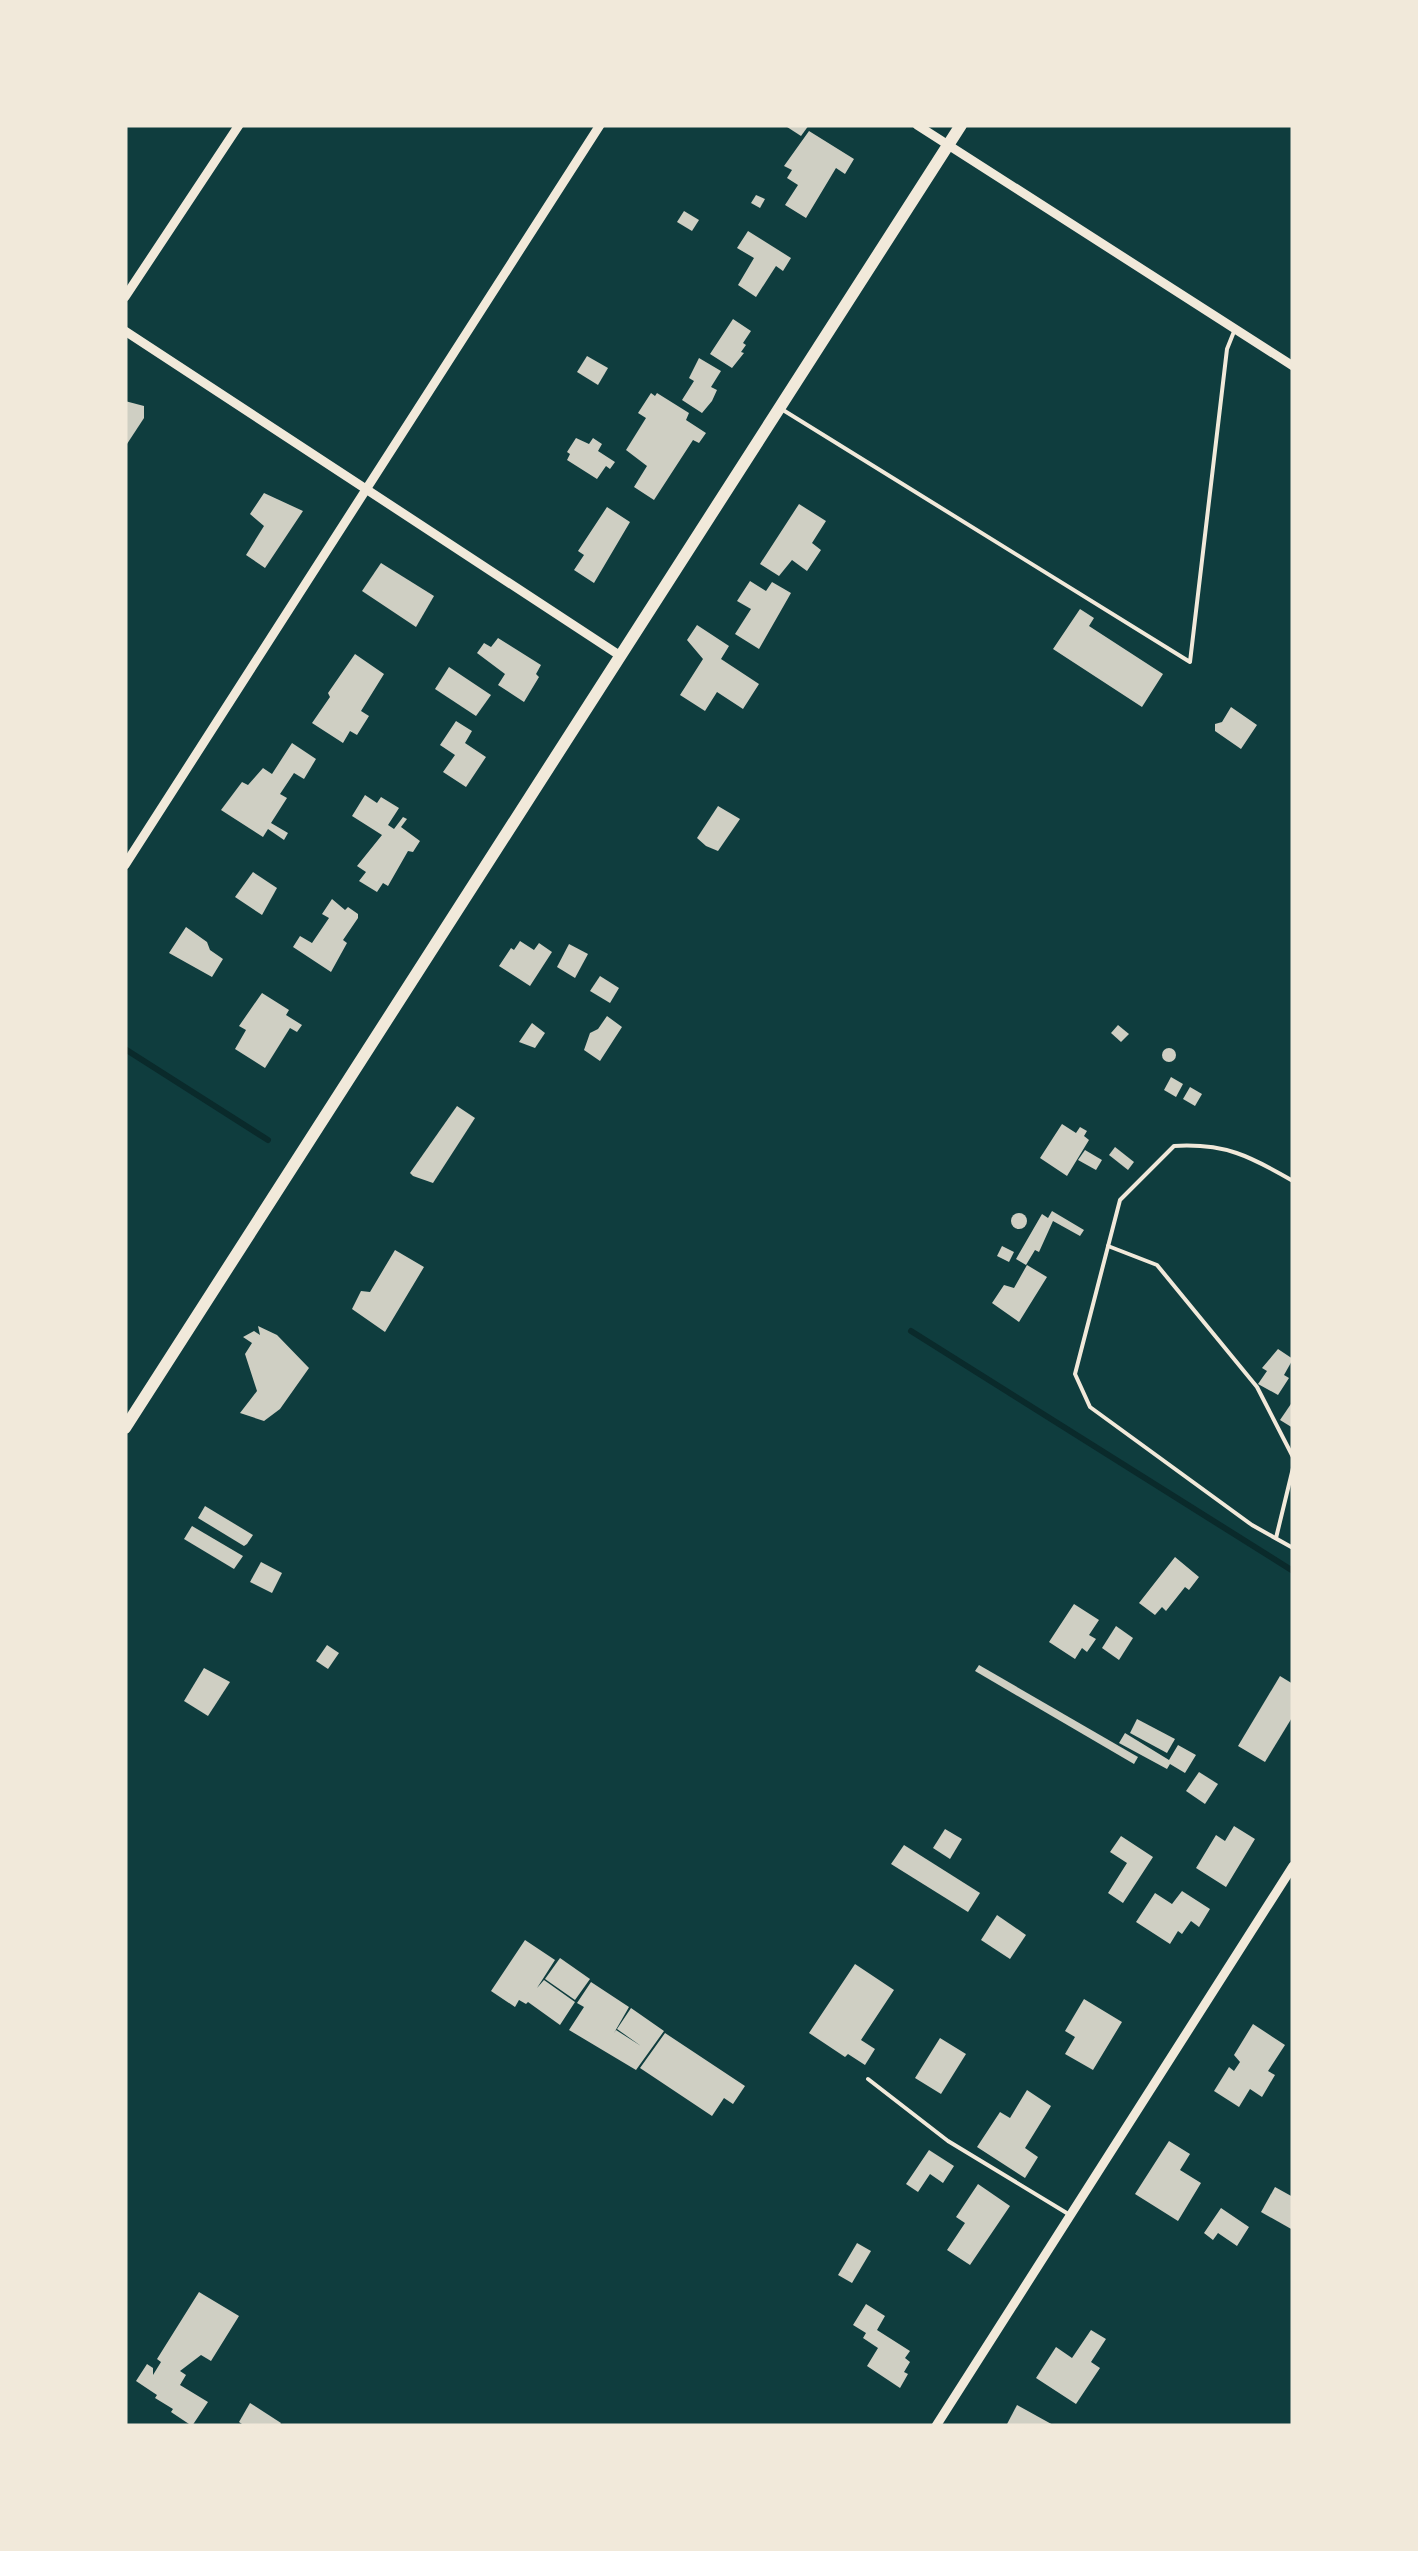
<svg xmlns="http://www.w3.org/2000/svg" width="1418" height="2551" font-family="Barlow,sans-serif">
  <rect width="100%" height="100%" fill="#0f3d3e"/>
  <g fill="none" stroke-linecap="round" stroke-linejoin="round">
    <g stroke="#0a2a2b" stroke-width="6">
      <polyline points="125,1049 268,1140"/>
      <polyline points="911,1331 1293,1571"/>
    </g>
  </g>
  <g fill="#cfcfc3">
    <polygon points="784,125 809,125 801,136"/>
    <polygon points="809,131 854,159 845,174 836,168 806,218 785,205 798,185 787,178 792,170 784,166"/>
    <polygon points="756,195 765,199 760,208 751,203"/>
    <polygon points="684,211 699,220 692,231 677,222"/>
    <polygon points="748,231 791,258 783,271 776,266 756,297 738,285 754,258 737,248"/>
    <polygon points="733,319 751,331 743,343 746,345 741,352 744,353 732,368 710,354"/>
    <polygon points="587,356 608,368 598,385 577,372"/>
    <polygon points="699,358 721,371 711,387 717,390 712,401 702,413 682,400 694,381 689,378"/>
    <polygon points="651,393 655,396 657,393 689,413 686,420 706,433 699,443 693,440 654,500 634,487 647,466 626,450 646,418 638,413"/>
    <polygon points="125,401 144,406 144,418 125,447"/>
    <polygon points="576,438 589,444 593,438 602,444 598,451 615,462 610,469 606,466 597,479 567,460 570,454 567,452"/>
    <polygon points="264,493 303,511 265,568 246,555 264,526 250,514"/>
    <polygon points="799,504 826,521 812,543 821,550 807,571 792,560 779,576 760,564"/>
    <polygon points="607,507 630,522 594,583 574,570 584,555 578,551"/>
    <polygon points="381,563 434,596 416,627 362,591"/>
    <polygon points="750,581 766,591 772,582 791,593 759,649 735,634 751,609 737,601"/>
    <polygon points="1080,609 1094,618 1089,626 1163,674 1142,707 1053,649"/>
    <polygon points="697,625 729,646 721,659 759,684 743,709 717,692 705,711 680,695 703,659 687,640"/>
    <polygon points="498,638 541,665 536,674 539,677 524,702 498,685 505,674 477,653 484,643 491,647"/>
    <polygon points="355,654 384,674 361,711 369,716 357,735 350,731 343,743 312,723 330,697 328,693"/>
    <polygon points="449,667 491,695 476,716 435,689"/>
    <polygon points="1231,707 1257,725 1241,749 1215,731 1215,724 1222,722"/>
    <polygon points="456,721 472,731 465,743 486,757 466,787 443,772 455,755 440,745"/>
    <polygon points="292,743 316,759 304,779 294,773 280,794 287,798 271,823 288,833 284,840 268,829 263,837 221,810 242,782 248,785 263,768 272,774"/>
    <polygon points="365,795 377,803 381,797 399,808 388,825 394,829 403,817 407,819 401,827 420,841 413,852 408,851 388,886 383,883 377,892 359,881 366,872 357,866 382,835 352,816"/>
    <polygon points="718,806 740,819 718,851 706,846 697,838"/>
    <polygon points="253,872 277,888 262,915 235,897"/>
    <polygon points="332,899 345,910 348,907 358,914 358,918 343,940 347,943 331,972 293,947 300,936 312,943 329,918 322,914"/>
    <polygon points="186,927 207,942 210,950 223,959 212,977 169,953"/>
    <polygon points="520,941 534,950 539,943 552,952 530,986 499,966 511,948 514,950"/>
    <polygon points="569,944 588,954 575,978 557,967"/>
    <polygon points="600,976 619,988 610,1003 590,991"/>
    <polygon points="262,993 289,1010 286,1015 302,1025 297,1032 290,1028 265,1068 235,1049 246,1030 239,1026"/>
    <polygon points="607,1016 622,1027 600,1061 584,1050 590,1033 598,1029"/>
    <polygon points="532,1023 545,1033 535,1048 519,1042"/>
    <polygon points="1118,1025 1129,1034 1121,1042 1111,1033"/>
    <circle cx="1169" cy="1055" r="7"/>
    <polygon points="1171,1077 1183,1084 1176,1097 1164,1090"/>
    <polygon points="1190,1087 1202,1094 1195,1106 1183,1099"/>
    <polygon points="457,1106 475,1118 433,1183 413,1176 410,1173"/>
    <polygon points="1062,1124 1076,1133 1080,1127 1087,1131 1084,1136 1089,1140 1067,1176 1040,1158"/>
    <polygon points="1115,1147 1134,1162 1128,1170 1109,1155"/>
    <polygon points="1085,1150 1102,1160 1096,1170 1078,1160"/>
    <polygon points="1052,1211 1084,1230 1080,1236 1053,1221 1039,1252 1035,1250 1026,1265 1016,1259 1042,1214 1048,1218"/>
    <circle cx="1019" cy="1221" r="8"/>
    <polygon points="1002,1246 1014,1252 1009,1262 997,1256"/>
    <polygon points="395,1250 424,1267 385,1332 352,1309 361,1291 370,1292"/>
    <polygon points="1027,1265 1047,1277 1019,1322 992,1303 1004,1285 1014,1288"/>
    <polygon points="258,1326 277,1335 309,1368 280,1409 264,1421 240,1413 257,1391 245,1354 252,1343 243,1337 254,1331 260,1335"/>
    <polygon points="1278,1349 1293,1359 1284,1375 1289,1378 1278,1395 1258,1384 1267,1371 1262,1368"/>
    <polygon points="1293,1401 1293,1428 1280,1420"/>
    <polygon points="205,1506 253,1535 247,1544 244,1546 198,1518"/>
    <polygon points="192,1526 243,1556 234,1569 184,1539"/>
    <polygon points="1175,1557 1199,1577 1189,1590 1185,1587 1166,1611 1162,1607 1155,1615 1139,1603"/>
    <polygon points="261,1562 282,1573 272,1593 250,1582"/>
    <polygon points="1074,1604 1099,1620 1089,1635 1096,1639 1087,1652 1082,1648 1075,1659 1049,1642"/>
    <polygon points="1116,1626 1133,1638 1119,1660 1102,1648"/>
    <polygon points="327,1645 339,1653 328,1669 316,1661"/>
    <polygon points="979,1665 1138,1757 1134,1764 975,1671"/>
    <polygon points="204,1668 230,1682 208,1716 184,1701"/>
    <polygon points="1280,1676 1293,1684 1293,1716 1265,1762 1238,1746"/>
    <polygon points="1137,1719 1175,1739 1167,1753 1130,1733"/>
    <polygon points="1125,1733 1169,1760 1178,1745 1196,1755 1185,1773 1170,1764 1167,1769 1119,1743"/>
    <polygon points="1199,1772 1218,1784 1205,1804 1186,1791"/>
    <polygon points="1234,1826 1255,1839 1226,1887 1196,1868 1216,1835 1225,1841"/>
    <polygon points="945,1829 962,1839 950,1859 933,1848"/>
    <polygon points="1121,1836 1153,1857 1123,1903 1108,1893 1127,1863 1110,1852"/>
    <polygon points="904,1845 980,1893 968,1912 891,1864"/>
    <polygon points="1182,1891 1210,1909 1199,1927 1191,1921 1182,1934 1178,1931 1170,1944 1136,1922 1155,1893 1172,1904"/>
    <polygon points="997,1915 1026,1935 1010,1959 981,1940"/>
    <polygon points="525,1940 555,1960 537,1988 544,1980 575,2002 560,2025 528,2002 526,2004 519,2000 515,2007 491,1991"/>
    <polygon points="560,1958 590,1979 575,2000 545,1979"/>
    <polygon points="855,1964 894,1990 861,2040 875,2049 865,2065 848,2054 845,2057 809,2033"/>
    <polygon points="591,1982 629,2007 614,2033 616,2030 641,2046 617,2029 631,2008 664,2031 636,2070 569,2030 584,2007 577,2003"/>
    <polygon points="1084,1999 1122,2022 1093,2070 1065,2054 1075,2037 1065,2031"/>
    <polygon points="1253,2024 1285,2045 1268,2071 1275,2075 1262,2097 1250,2089 1239,2107 1214,2091 1229,2067 1234,2071 1240,2062 1234,2055"/>
    <polygon points="665,2033 745,2086 733,2104 724,2098 712,2116 640,2068"/>
    <polygon points="940,2038 966,2054 941,2094 915,2078"/>
    <polygon points="1027,2090 1051,2106 1025,2148 1038,2157 1025,2178 977,2147 1000,2112 1010,2118"/>
    <polygon points="1169,2141 1190,2154 1180,2170 1201,2183 1178,2221 1135,2194"/>
    <polygon points="929,2150 954,2166 943,2183 930,2174 918,2192 906,2184"/>
    <polygon points="978,2184 1010,2206 970,2265 947,2250 965,2223 956,2217"/>
    <polygon points="1275,2187 1293,2197 1293,2230 1261,2212"/>
    <polygon points="1221,2208 1249,2227 1237,2246 1218,2233 1213,2240 1204,2233"/>
    <polygon points="857,2243 871,2251 852,2283 838,2275"/>
    <polygon points="199,2292 239,2316 211,2361 201,2355 180,2371 186,2375 180,2385 208,2402 192,2426 171,2412 173,2409 155,2398 157,2395 136,2381 147,2364 153,2368 153,2375 161,2362 157,2359"/>
    <polygon points="866,2304 885,2316 877,2330 910,2351 905,2358 910,2362 904,2372 908,2374 900,2388 867,2366 878,2348 863,2338 866,2333 853,2325"/>
    <polygon points="1091,2330 1106,2339 1091,2362 1100,2368 1076,2404 1036,2378 1056,2347 1072,2358"/>
    <polygon points="250,2403 281,2423 279,2426 245,2426 239,2422"/>
    <polygon points="1017,2405 1055,2426 1006,2426"/>
  </g>
  <g fill="none" stroke-linecap="round" stroke-linejoin="round">
    <g stroke="#f1e9da" stroke-width="4">
      <polyline points="783,410 1190,662 1227,349 1235,329"/>
      <path d="M1293,1181C1250,1156 1225,1143 1174,1146L1120,1200L1075,1374L1090,1407L1252,1525L1293,1548"/>
      <polyline points="1108,1246 1157,1265 1257,1387 1293,1457"/>
      <polyline points="1276,1538 1293,1468"/>
      <polyline points="868,2079 948,2141 1070,2215"/>
    </g>
    <g stroke="#f1e9da" stroke-width="9">
      <polyline points="917,125 1293,366"/>
      <polyline points="125,297 239,125"/>
      <polyline points="125,331 619,655"/>
      <polyline points="125,865 600,125"/>
      <polyline points="936,2426 1293,1866"/>
    </g>
    <polyline stroke="#f1e9da" stroke-width="12" points="125,1428 961,125"/>
  </g>
  <rect width="1418" height="2551" fill="none" stroke="#f1e9da" stroke-width="255"/>
</svg>
